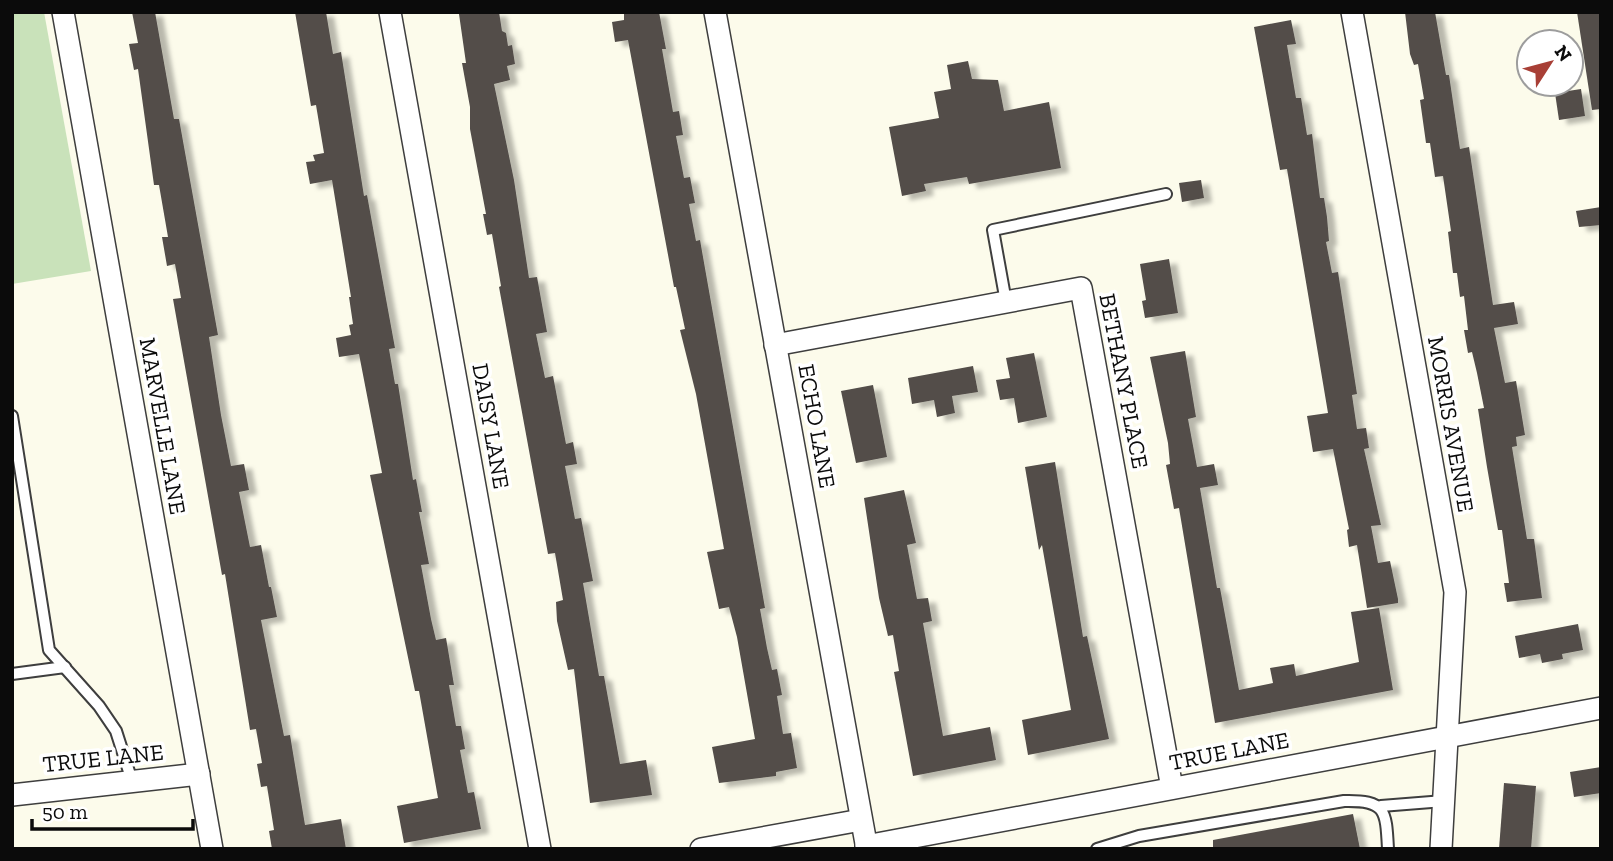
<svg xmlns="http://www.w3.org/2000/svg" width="1613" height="861" font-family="'Zilla Slab',serif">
  <defs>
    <filter id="shadow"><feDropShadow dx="8" dy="4.5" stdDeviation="2" flood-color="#0004"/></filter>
  </defs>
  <rect width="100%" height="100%" fill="#fcfbeb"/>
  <polygon fill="#c9e2ba" points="12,12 44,12 91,271 12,284"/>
  <g fill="#524d49" filter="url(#shadow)">
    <polygon points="132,12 155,12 174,119 179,119 218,335 209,337 221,415 231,466 244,464 249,490 239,492 250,547 261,545 269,587 271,587 277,617 261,620 284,736 290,735 305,825 341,819 346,849 272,849 269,831 274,830 267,786 261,787 257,764 262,763 256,729 250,730 225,574 222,575 173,299 181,298 175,264 167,266 162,237 168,237 159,185 154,185 138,69 134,70 129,44 138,43"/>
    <polygon points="295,12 326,12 333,54 341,52 364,196 367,195 395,348 389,349 395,384 398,384 413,480 416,479 422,512 419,512 429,564 421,565 431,619 436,640 446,638 454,685 449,685 456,726 461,726 465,749 460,750 468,793 474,792 481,829 404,843 397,806 438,798 419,691 415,691 370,475 382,473 359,354 339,357 336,338 351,335 349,325 353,324 349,297 351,297 332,180 310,184 306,162 315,161 313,155 324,153 316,105 311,106"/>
    <polygon points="472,12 499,12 502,31 506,33 508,46 512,45 515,64 507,66 510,80 494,84 514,180 529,278 537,277 547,332 536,334 545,378 553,376 566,444 573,442 577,464 565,466 575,519 581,518 593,581 583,583 599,676 604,676 620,764 646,760 652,795 590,803 574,669 568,670 557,621 556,602 563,600 555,553 548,554 499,287 501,286 492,234 487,235 483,214 486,214 470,129 470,107 462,63 466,63 459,14"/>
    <polygon points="624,12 659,12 666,49 662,49 673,112 679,111 683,135 676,136 684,178 690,177 695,203 689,204 696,241 700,240 765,608 760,609 767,648 772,670 777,669 782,695 777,696 783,734 791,733 797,768 776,772 776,776 719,783 712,747 755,739 737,637 729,607 719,609 707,552 724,549 696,394 680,330 685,329 676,287 674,287 628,40 615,42 612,22 624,20"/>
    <polygon points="1405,12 1435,12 1446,75 1449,75 1460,149 1469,147 1493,305 1514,302 1518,324 1494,328 1505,383 1516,381 1525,435 1516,437 1517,446 1512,447 1527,539 1534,539 1542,598 1507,602 1504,583 1509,583 1502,530 1498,530 1487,467 1478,409 1484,408 1477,373 1472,352 1468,353 1464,330 1468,330 1464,296 1460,297 1457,273 1453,273 1448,232 1451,231 1443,176 1435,177 1430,143 1426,143 1420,100 1424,99 1418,64 1414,65 1410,54"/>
    <polygon points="1577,12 1601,12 1601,109 1592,110"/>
    <polygon points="1291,20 1296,44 1287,45 1296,98 1301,98 1307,135 1312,134 1320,198 1324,198 1327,217 1329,241 1326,242 1332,273 1338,272 1357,394 1352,395 1357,429 1366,428 1369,448 1364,449 1381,525 1371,526 1378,563 1390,561 1398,599 1398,603 1367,608 1357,545 1349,547 1347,530 1349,529 1333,449 1313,452 1307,416 1328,413 1287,169 1280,170 1254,27"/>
    <polygon points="968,61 972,79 998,80 1004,111 1049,102 1061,168 969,184 967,177 924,184 926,191 902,196 889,127 939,118 934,92 951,89 947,65"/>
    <polygon points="1581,89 1585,116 1559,120 1555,93"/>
    <polygon points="1201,180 1204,198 1182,202 1179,183"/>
    <polygon points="1601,207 1601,225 1579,227 1576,211"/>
    <polygon points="1169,259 1178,313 1145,318 1142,301 1146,300 1140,264"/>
    <polygon points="1185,351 1196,417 1188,419 1197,467 1214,464 1218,485 1200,488 1217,588 1220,588 1239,690 1273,683 1270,668 1294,664 1296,676 1359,662 1351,612 1379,608 1393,690 1215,723 1179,508 1174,509 1166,465 1170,464 1168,443 1150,357"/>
    <polygon points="1034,353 1047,417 1018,423 1014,398 1000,400 996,380 1010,378 1006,358"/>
    <polygon points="973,366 978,392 952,396 955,413 937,417 934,400 912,404 908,378"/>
    <polygon points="873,385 887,457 856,463 841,391"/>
    <polygon points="1055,462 1083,637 1087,636 1109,739 1028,755 1022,720 1071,710 1042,545 1039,550 1025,467"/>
    <polygon points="904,490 916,543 907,545 917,599 928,598 932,621 923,623 943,736 990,727 996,760 913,776 894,672 899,671 893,635 888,636 879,598 864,498"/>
    <polygon points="1578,624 1583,650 1562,654 1563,659 1542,663 1540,654 1519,658 1515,636"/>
    <polygon points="1601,767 1601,793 1574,797 1570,772"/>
    <polygon points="1504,783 1536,786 1531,849 1499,849"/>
    <polygon points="1353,814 1360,849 1213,849 1213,840"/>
  </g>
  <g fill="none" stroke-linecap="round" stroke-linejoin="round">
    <defs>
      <g id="lane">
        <polyline points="1006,302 993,230 1166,194"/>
        <polyline points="12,416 49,650 99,706 116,731 132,781"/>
        <polyline points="12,674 65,667"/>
        <polyline points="1381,806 1444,801"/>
        <path d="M1097,849L1139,836L1344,801C1386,800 1386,810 1388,849"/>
      </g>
      <g id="street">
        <polyline points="63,12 212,849"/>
        <polyline points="390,12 540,849"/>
        <polyline points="715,12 867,849"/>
        <polyline points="1352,12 1455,592 1441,849"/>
        <polyline points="775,345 1081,288 1172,788"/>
        <polyline points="12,795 199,774"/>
        <polyline points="866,846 1601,708"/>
        <polyline points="701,849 861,820"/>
      </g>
    </defs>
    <use href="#lane" stroke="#3e3e3e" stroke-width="14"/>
    <use href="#street" stroke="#3e3e3e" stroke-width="24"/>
    <use href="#lane" stroke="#fff" stroke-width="10"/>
    <use href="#street" stroke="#fff" stroke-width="21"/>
  </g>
  <g text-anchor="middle" stroke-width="7" stroke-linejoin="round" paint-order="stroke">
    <g font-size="23" fill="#0b0b0b" stroke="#fff">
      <text transform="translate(1124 381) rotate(79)" y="8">BETHANY PLACE</text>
      <text transform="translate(1451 424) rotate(80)" y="8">MORRIS AVENUE</text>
      <text transform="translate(163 426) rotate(80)" y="8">MARVELLE LANE</text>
      <text transform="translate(491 426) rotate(80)" y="8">DAISY LANE</text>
      <text transform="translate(817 426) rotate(80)" y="8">ECHO LANE</text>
      <text transform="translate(1229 751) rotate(-11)" y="8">TRUE LANE</text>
      <text transform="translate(103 758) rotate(-6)" y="8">TRUE LANE</text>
    </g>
  </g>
  <rect width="1613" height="861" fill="none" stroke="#0b0b0b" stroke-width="28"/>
  <g transform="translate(1550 63) rotate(54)"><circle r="33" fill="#ffffff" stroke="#9d9d9d" stroke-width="2"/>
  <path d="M0-5L12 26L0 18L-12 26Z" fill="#a83f36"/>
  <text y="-10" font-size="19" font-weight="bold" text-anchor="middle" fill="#0b0b0b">N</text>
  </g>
  <path d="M32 819v10h161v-10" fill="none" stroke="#0b0b0b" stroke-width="3.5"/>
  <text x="42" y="819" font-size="21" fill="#0b0b0b" stroke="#ffffff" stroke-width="5" paint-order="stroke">50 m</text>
</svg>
